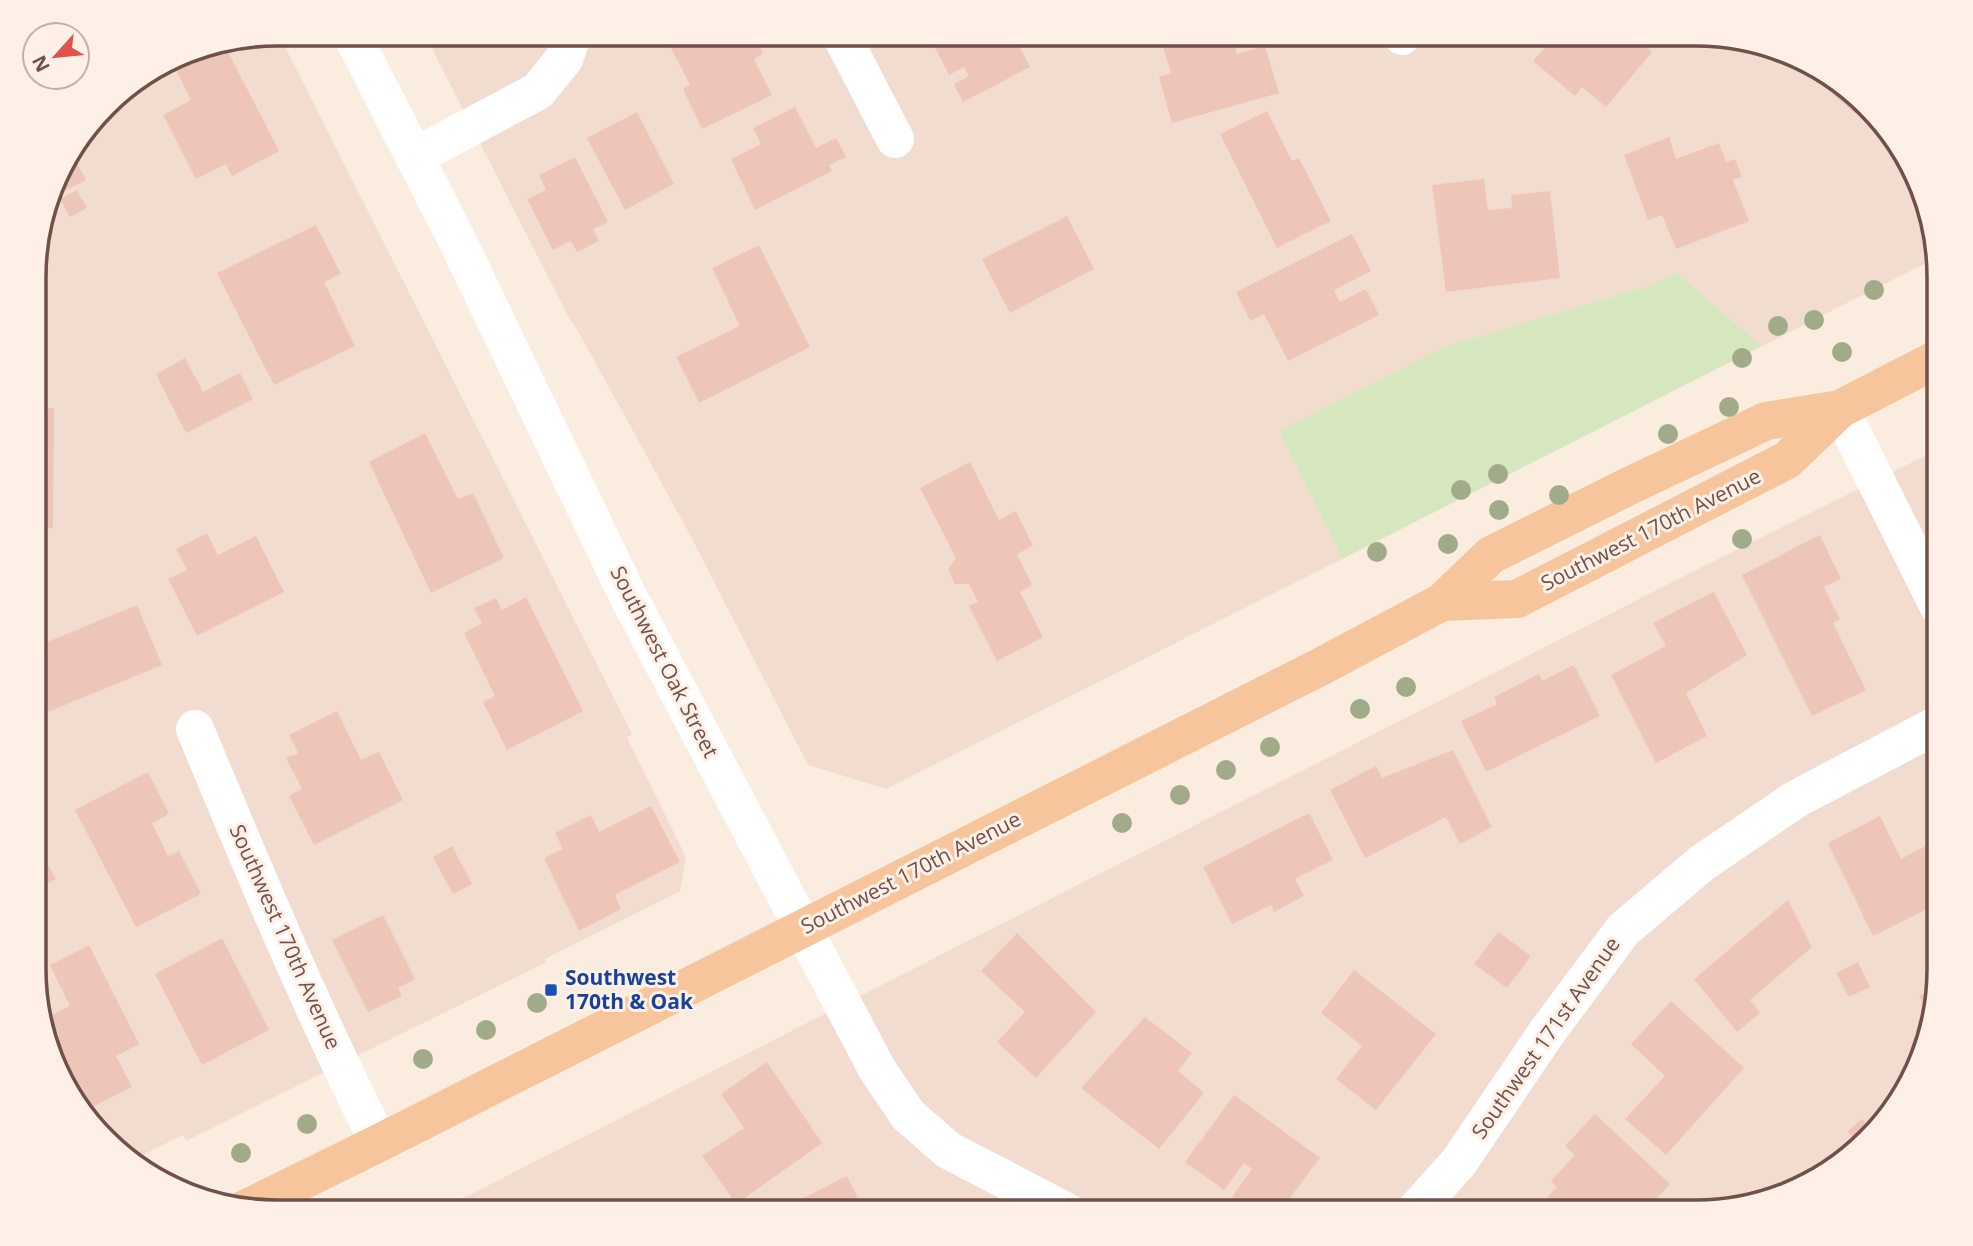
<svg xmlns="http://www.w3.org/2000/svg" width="1973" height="1246" font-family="'Open Sans',sans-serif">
  <rect width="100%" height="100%" fill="#fbece0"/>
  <g fill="#f2dccf">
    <polygon points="278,33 632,734 627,738 686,857 680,891 545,959 546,962 186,1141 183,1135 131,1161 74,1104 35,1001 35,245 59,169 116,94 184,52"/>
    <polygon points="424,33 1697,33 1760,42 1831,74 1907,155 1938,257 1762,346 1676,272 1651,285 1443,347 1278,431 1342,559 886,789 808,765 689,533 573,322 571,322"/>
    <polygon points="1939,449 1939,985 1899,1104 1818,1180 1712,1212 434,1213 1702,567"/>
  </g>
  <polygon fill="#d6e7c0" points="1676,272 1762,346 1342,559 1278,431 1443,347 1651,285"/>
  <g fill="#eec6b9">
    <polygon points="655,33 740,33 742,37 754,33 763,54 754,59 772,95 702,129 683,89 690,85 667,40 660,44"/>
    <polygon points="938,33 1019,33 1022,39 1017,41 1030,67 963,102 954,84 969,76 964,67 949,75 930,38"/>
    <polygon points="1169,33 1231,33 1237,54 1265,46 1279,93 1172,123 1159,77 1171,73 1160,36"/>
    <polygon points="1562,33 1630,33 1652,52 1606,107 1582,87 1575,96 1533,61 1555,37 1558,39"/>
    <polygon points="224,44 279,151 232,176 226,164 196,179 163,115 191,100 171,60 184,52"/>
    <polygon points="1786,54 1831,74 1862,106 1856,114"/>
    <polygon points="795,107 816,148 836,138 846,157 829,165 832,171 755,210 731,159 761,144 753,128"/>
    <polygon points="1267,111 1292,161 1299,158 1331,221 1277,248 1220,134"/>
    <polygon points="637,112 674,184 625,210 587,138"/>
    <polygon points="1669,137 1676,159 1719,143 1726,162 1735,159 1742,177 1733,180 1749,221 1676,249 1662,215 1648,220 1624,155"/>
    <polygon points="71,152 86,180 49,199 59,169"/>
    <polygon points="575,157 608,222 593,229 599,241 577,252 571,241 553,250 527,199 546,190 539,175"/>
    <polygon points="1484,179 1488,210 1512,208 1511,195 1550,191 1560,278 1446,292 1432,185"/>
    <polygon points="77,190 87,208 70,217 60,199"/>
    <polygon points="1067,216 1094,269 1010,313 982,259"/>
    <polygon points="316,225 341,274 324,282 355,346 274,385 217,273"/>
    <polygon points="1352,234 1371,271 1334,290 1340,302 1366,289 1379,315 1288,361 1264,314 1250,321 1236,292"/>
    <polygon points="759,245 810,347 699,403 676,357 740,326 712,268"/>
    <polygon points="185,358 203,392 240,373 253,399 186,433 156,374"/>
    <polygon points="54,408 53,528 35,529 35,409"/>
    <polygon points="425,433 458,499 473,493 504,558 431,593 369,462"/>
    <polygon points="970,462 999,520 1016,511 1033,546 1017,554 1032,585 1020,592 1043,637 997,661 969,606 978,602 969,584 955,584 948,569 956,558 920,488"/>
    <polygon points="207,533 218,555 256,536 284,592 197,636 168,579 187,570 176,549"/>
    <polygon points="1820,535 1841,579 1824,587 1840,619 1833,623 1866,690 1812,716 1742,575"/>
    <polygon points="1714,592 1747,655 1686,693 1707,736 1656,763 1611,675 1666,646 1653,623"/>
    <polygon points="526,597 583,711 507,750 483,702 495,696 464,633 482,623 474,608 496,598 502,610"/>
    <polygon points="137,605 162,665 48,712 35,679 35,647"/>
    <polygon points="1574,665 1600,716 1486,772 1461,721 1497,704 1494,697 1539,674 1542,681"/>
    <polygon points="337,711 361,760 379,752 403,800 314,845 289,796 302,789 286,758 298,753 289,735"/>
    <polygon points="1453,750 1492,827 1460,844 1446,817 1365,858 1330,790 1376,766 1382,778"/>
    <polygon points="148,772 169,814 152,823 168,856 179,851 201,894 136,927 75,810"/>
    <polygon points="651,806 680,862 615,895 621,909 579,931 544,858 563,849 555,833 591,815 599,832"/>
    <polygon points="1309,813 1333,860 1295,879 1304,896 1274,912 1271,905 1232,924 1203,867"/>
    <polygon points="1880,816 1901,859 1939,839 1939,903 1873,936 1828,843"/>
    <polygon points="452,846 472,884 453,894 433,857"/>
    <polygon points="41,853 56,879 37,889 35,856"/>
    <polygon points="1788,900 1812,947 1750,1000 1760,1013 1737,1032 1694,979"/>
    <polygon points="383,915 415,979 398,988 402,996 368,1012 332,940"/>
    <polygon points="1498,932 1531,956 1507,988 1474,964"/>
    <polygon points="1017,933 1096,1012 1036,1078 997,1042 1025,1012 981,971"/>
    <polygon points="222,938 269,1030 202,1065 155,974"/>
    <polygon points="89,945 139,1044 116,1056 132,1087 82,1112 74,1104 42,1020 70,1006 50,965"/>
    <polygon points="1858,962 1870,987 1849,997 1836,973"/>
    <polygon points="1354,970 1436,1034 1376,1110 1336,1079 1362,1046 1321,1013"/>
    <polygon points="1939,986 1929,1016 1919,996"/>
    <polygon points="1671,1001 1744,1068 1666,1155 1625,1119 1665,1076 1631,1044"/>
    <polygon points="1145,1017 1192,1053 1178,1071 1204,1093 1159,1149 1081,1088"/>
    <polygon points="767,1062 822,1143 736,1204 702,1156 744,1128 721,1094"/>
    <polygon points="1234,1095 1320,1158 1279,1212 1253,1212 1232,1197 1252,1169 1244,1163 1224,1190 1185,1162"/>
    <polygon points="1595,1114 1670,1184 1644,1212 1624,1212 1617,1207 1612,1212 1534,1212 1557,1187 1551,1181 1575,1155 1565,1146"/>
    <polygon points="1862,1119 1871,1130 1856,1144 1848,1131"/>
    <polygon points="847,1176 865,1213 799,1213 794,1203"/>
    <rect x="567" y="1209" width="72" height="4"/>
  </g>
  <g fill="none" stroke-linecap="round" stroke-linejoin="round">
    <g stroke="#fff" stroke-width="38">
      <polyline points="351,33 456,238 627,594 877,1069 908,1115 948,1150 1067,1212"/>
      <polyline points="840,33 895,139"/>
      <polyline points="1402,36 1404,33"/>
      <polyline points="414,157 538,91 564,59 573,33"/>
      <polyline points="1840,409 1939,607"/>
      <path d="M195,729C253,869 311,1008 379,1143"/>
      <polyline points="1414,1212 1459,1162 1547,1032 1623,930 1702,863 1796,799 1939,724"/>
    </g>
    <g stroke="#f6c59b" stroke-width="38">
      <polyline points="1442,602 1517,599 1787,460 1840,409 1939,358"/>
      <polyline points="245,1209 379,1143 1322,666 1442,602 1491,555 1627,487 1766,421 1840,409"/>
    </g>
  </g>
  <g fill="#a2ab89">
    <circle cx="1874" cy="290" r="10"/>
    <circle cx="1814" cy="320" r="10"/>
    <circle cx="1778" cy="326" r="10"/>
    <circle cx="1842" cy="352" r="10"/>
    <circle cx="1742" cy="358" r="10"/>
    <circle cx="1729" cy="407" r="10"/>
    <circle cx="1668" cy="434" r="10"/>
    <circle cx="1498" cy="474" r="10"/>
    <circle cx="1461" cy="490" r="10"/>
    <circle cx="1559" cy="495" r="10"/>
    <circle cx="1499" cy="510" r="10"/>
    <circle cx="1742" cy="539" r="10"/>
    <circle cx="1448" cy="544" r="10"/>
    <circle cx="1377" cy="552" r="10"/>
    <circle cx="1406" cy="687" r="10"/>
    <circle cx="1360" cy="709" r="10"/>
    <circle cx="1270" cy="747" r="10"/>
    <circle cx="1226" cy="770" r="10"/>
    <circle cx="1180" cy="795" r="10"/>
    <circle cx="1122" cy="823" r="10"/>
    <circle cx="537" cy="1003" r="10"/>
    <circle cx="486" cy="1030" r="10"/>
    <circle cx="423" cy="1059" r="10"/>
    <circle cx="307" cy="1124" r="10"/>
    <circle cx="241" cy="1153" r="10"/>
  </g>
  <rect fill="#1a4fb4" stroke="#fef0e6" stroke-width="2.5" x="544" y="983" width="14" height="14" rx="3.5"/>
  <g text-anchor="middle" stroke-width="6" stroke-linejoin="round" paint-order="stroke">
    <g font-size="21" fill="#705049" stroke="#fef0e6">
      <text transform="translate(1651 530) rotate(-27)" y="7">Southwest 170th Avenue</text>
      <text transform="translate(664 662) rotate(63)" y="7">Southwest Oak Street</text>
      <text transform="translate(911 873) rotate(-27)" y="7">Southwest 170th Avenue</text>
      <text transform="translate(285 937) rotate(66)" y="7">Southwest 170th Avenue</text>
      <text transform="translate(1546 1038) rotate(-55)" y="7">Southwest 171st Avenue</text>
    </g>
    <g font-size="21" font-weight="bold" fill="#164399" stroke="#fef0e6" text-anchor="start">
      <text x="565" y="985">Southwest<tspan x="565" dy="24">170th &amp; Oak</tspan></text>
    </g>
  </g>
  <path d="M0 0H1973V1246H0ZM277 46H1696A231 231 0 0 1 1927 277V969A231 231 0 0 1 1696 1200H277A231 231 0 0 1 46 969V277A231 231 0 0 1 277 46Z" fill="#fef0e6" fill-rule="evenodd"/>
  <path fill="none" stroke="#705049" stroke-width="3.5" d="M277 46H1696A231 231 0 0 1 1927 277V969A231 231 0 0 1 1696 1200H277A231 231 0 0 1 46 969V277A231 231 0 0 1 277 46Z"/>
  <g transform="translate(56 56) rotate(243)"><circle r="33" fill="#fef0e6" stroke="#c5b0a7" stroke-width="2"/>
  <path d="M0-5L12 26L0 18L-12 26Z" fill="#df534b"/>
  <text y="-10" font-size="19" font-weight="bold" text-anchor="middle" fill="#705049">N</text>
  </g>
</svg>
